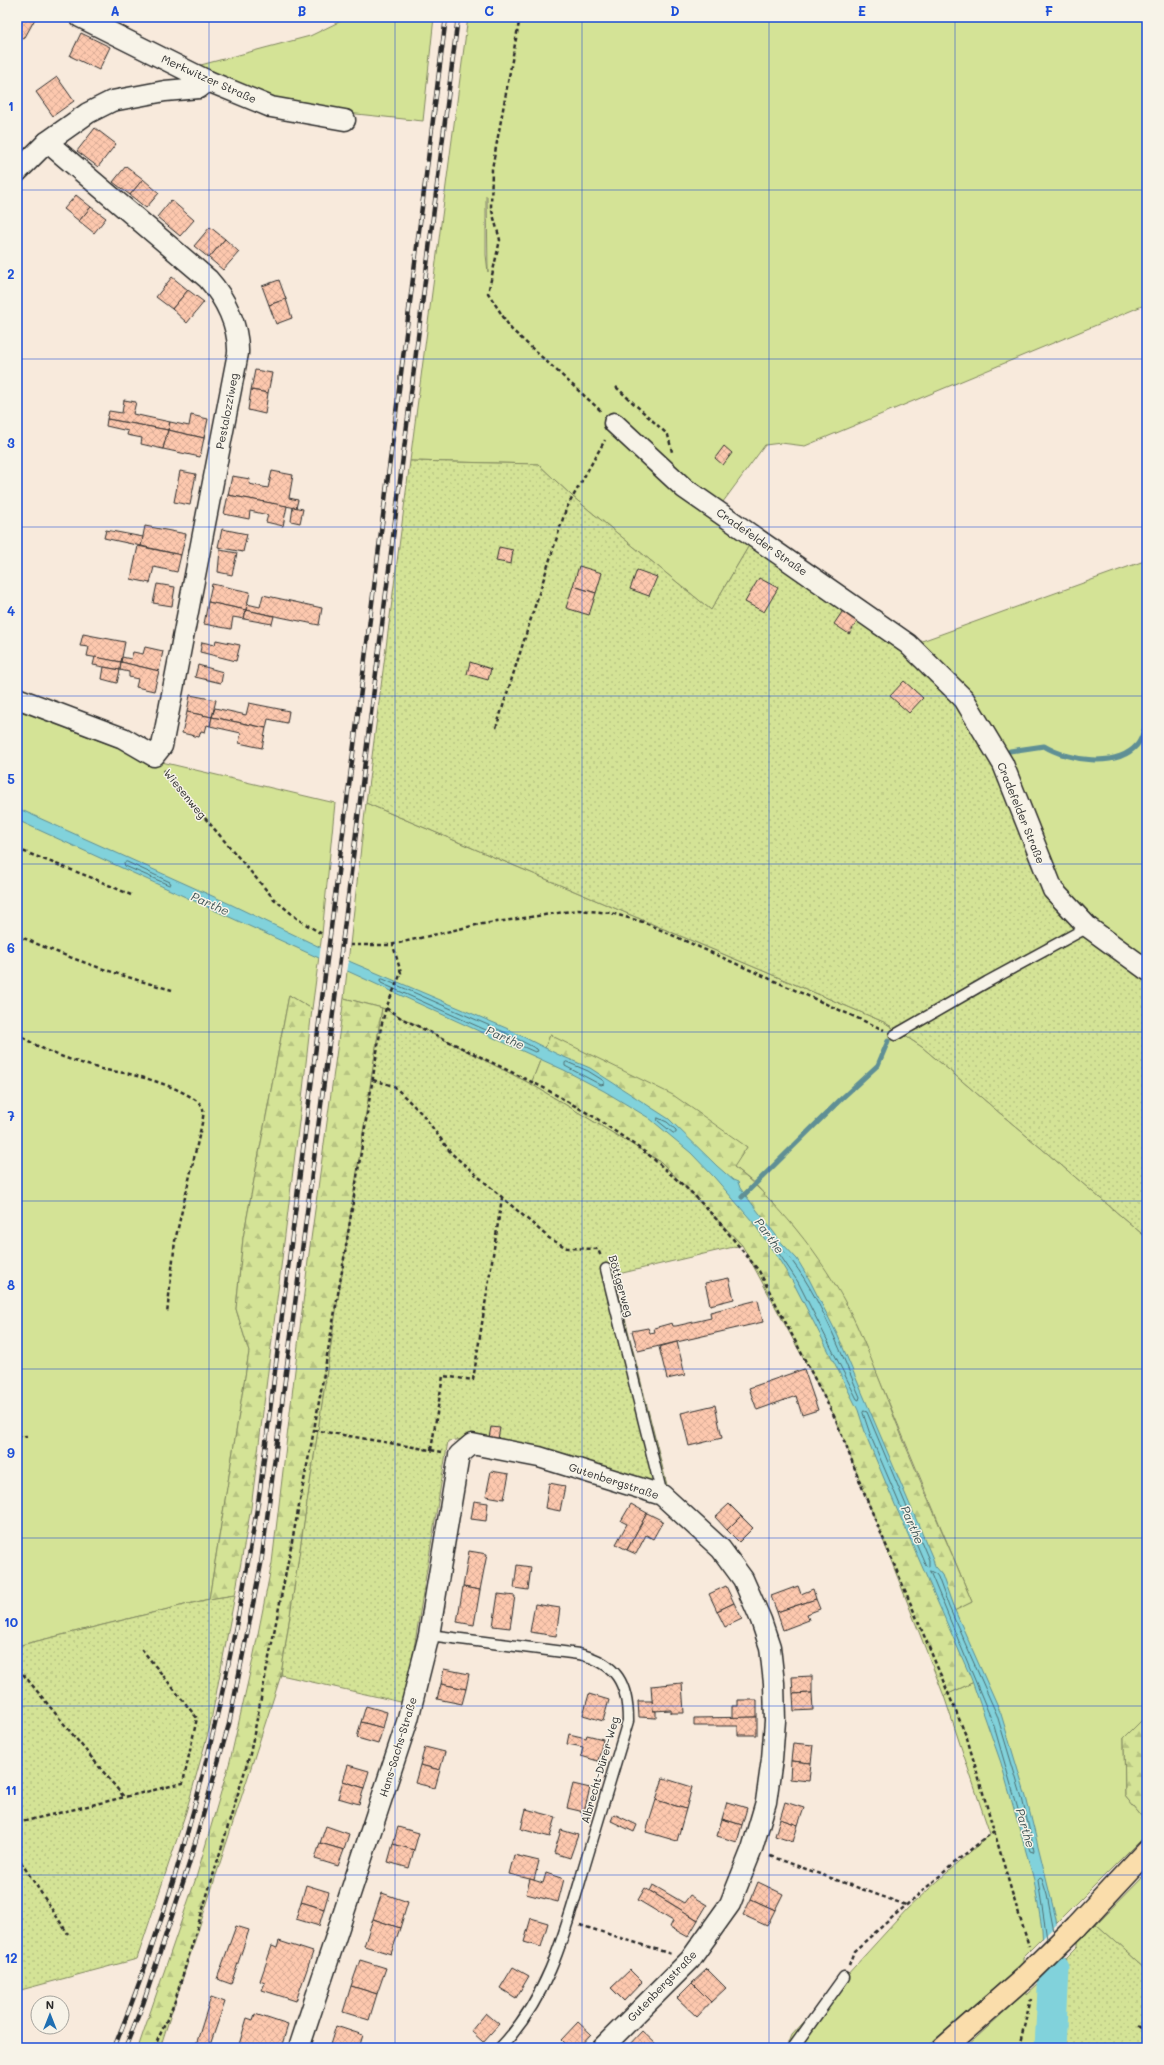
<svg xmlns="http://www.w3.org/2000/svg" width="1164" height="2065" font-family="Mali,sans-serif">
  <defs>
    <pattern id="forest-firs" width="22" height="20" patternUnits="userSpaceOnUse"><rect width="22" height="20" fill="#d4e396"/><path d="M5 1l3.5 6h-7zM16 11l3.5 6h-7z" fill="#b6c381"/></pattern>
    <pattern id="garden-dots" width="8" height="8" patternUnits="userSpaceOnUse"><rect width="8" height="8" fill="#d4e396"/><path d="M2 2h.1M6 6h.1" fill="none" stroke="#b6c381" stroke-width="1.8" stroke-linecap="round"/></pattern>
    <pattern id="building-cross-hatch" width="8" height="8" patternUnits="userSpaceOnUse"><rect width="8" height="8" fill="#fdc8ae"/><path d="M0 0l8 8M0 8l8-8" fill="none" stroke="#d9ac96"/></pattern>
  </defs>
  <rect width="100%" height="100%" fill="#f8eadc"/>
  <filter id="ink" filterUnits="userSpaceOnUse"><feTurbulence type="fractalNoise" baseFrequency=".025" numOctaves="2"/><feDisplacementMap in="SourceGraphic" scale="8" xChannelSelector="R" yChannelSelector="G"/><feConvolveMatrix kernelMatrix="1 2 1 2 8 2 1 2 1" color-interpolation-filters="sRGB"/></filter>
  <g filter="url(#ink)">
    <g fill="#d4e396" stroke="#808760" fill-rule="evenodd">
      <polygon points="349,17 434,17 423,121 347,113 273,99 197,66 310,36"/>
      <path d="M468,17H1147V304L805,446L781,443L765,445L717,510L754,537L711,610L573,497L538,464L410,461ZM486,196H487L488,272L486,255Z"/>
      <polygon points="1147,560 1147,979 1083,931 908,646"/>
      <polygon points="17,710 149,759 335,803 322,934 312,1009 289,995 243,1238 236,1309 249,1352 209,1599 17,1646"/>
      <polygon points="366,803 884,1022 922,1047 1147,1238 1147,1715 1124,1738 1125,1796 1147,1823 1147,1833 1023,1957 1023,1963 925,2048 787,2048 792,2035 908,1908 990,1834 944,1696 978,1680 949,1613 972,1602 856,1324 828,1274 794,1227 755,1184 733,1166 747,1147 550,1035 531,1084 382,1008 344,998"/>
      <polygon points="1147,1872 1147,1970 1096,1924"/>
      <polygon points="1067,1957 1057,2048 965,2048 1026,1992 1026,1995"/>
    </g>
    <g fill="url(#forest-firs)" stroke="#808760">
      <polygon points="289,995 312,1009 303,1090 251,1508 235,1595 209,1599 249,1352 236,1309 243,1238"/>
      <polygon points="344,998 382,1008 281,1675 160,2048 138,2048 196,1878 230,1761 253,1659 272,1563 308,1261"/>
      <path d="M550,1035L673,1095L747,1147L734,1167C783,1206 831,1268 857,1326C875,1366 890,1408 907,1449C928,1500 951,1551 972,1602L950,1613L978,1680L944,1696L835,1417L742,1245L661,1162L531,1084Z"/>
      <polygon points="1147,1715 1147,1823 1125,1796 1124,1738"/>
    </g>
    <g fill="url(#garden-dots)" stroke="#808760">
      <polygon points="410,461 538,464 573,497 711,610 754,537 964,699 1053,890 1147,970 1147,1238 922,1047 884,1022 366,803"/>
      <polygon points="382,1008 531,1084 661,1162 742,1245 614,1275 668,1489 481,1437 448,1441 405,1703 281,1675"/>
      <polygon points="235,1595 210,1726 186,1812 137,1959 17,1991 17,1646 209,1599"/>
      <polygon points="1096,1924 1147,1970 1147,2048 1057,2048 1067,1957 1078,1946 1078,1942"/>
    </g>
    <polygon fill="#81d2db" stroke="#5f8f95" points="17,808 230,904 351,962 506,1028 557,1054 590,1068 669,1119 717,1166 733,1180 738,1182 740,1188 782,1243 797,1259 809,1279 838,1336 933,1559 935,1567 942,1575 953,1606 1001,1714 1026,1797 1056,1919 1060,1953 1058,2010 1043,2011 1045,1985 1042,1929 1034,1880 1001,1763 971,1678 896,1507 867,1438 858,1410 827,1348 794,1284 778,1258 752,1221 714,1177 691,1153 649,1118 604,1091 564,1070 17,820"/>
    <g fill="#f8eadc">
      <polygon points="321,945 349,959 347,973 319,960"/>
      <polygon points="1059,1922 1061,1962 1043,1980 1041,1940"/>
    </g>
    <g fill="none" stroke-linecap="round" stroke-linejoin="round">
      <g stroke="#4d6e71" stroke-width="1">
        <polygon points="127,862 170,882 171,884 169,885 125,866 124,863"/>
        <polygon points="383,979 504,1032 537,1049 538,1051 535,1052 381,983 380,980"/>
        <polygon points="567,1062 588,1071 604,1081 604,1084 601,1085 565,1066 565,1063"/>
        <polygon points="658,1118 667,1122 676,1130 676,1133 673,1133 658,1121"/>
        <path d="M777,1246H779C815,1282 840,1351 860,1397L859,1400L857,1399L798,1282L776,1249Z"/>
        <polygon points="864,1411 867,1412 929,1560 929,1567 926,1566 871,1437 863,1413"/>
        <polygon points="930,1571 936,1574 938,1577 949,1607 997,1715 1022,1798 1034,1850 1033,1852 1030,1851 994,1726"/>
        <polyline points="1047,1939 1038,1880 1040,1878 1042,1879 1047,1895 1054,1932"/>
        <polyline points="1048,1971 1048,2005 1050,2007 1055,2005 1055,1964"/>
      </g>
      <g stroke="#5f8f95" stroke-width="5">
        <path d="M1010,751L1044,746C1067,760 1116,769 1137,745C1142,740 1144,729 1147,723"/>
        <polyline points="742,1197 840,1100 878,1065 888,1041"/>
      </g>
      <polyline stroke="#81d2db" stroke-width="31" points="1050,2048 1054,1969"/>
    </g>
    <g fill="url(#building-cross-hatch)" stroke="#2b2b2b">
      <polygon points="17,17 36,17 24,39 17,36"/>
      <polygon points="81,33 110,47 99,70 70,56"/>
      <polygon points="57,77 74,101 53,116 36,92"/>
      <polygon points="95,128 116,144 98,167 77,151"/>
      <polygon points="126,166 143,179 130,195 113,182"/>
      <polygon points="143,179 159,193 146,208 130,195"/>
      <polygon points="76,195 91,207 79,221 64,209"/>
      <polygon points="171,200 194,220 180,236 157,217"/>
      <polygon points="91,207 106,218 94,233 79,221"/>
      <polygon points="210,227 225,239 209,258 194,246"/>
      <polygon points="225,239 239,252 223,270 209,258"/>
      <polygon points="172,277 188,290 172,309 156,297"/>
      <polygon points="279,280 286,299 269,305 262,286"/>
      <polygon points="188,290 204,302 187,323 172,309"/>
      <polygon points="286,299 292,318 276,324 269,305"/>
      <polygon points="255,370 272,373 268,393 251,390"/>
      <polygon points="251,390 268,393 265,414 248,410"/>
      <polygon points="124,400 136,402 133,414 170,422 168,430 107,419 109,411 122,413"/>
      <polygon points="191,415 208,419 204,438 168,430 170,422 189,426"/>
      <polygon points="107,419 168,430 163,449 141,444 142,438 127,435 128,431 106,426"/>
      <polygon points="168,430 204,438 200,457 163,449"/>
      <polygon points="724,446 732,453 723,465 715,458"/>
      <polygon points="180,471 196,474 190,505 174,502"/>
      <polygon points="272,471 293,475 289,498 298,500 296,508 228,495 232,476 250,479 249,484 268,488"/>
      <polygon points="228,495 287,506 283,526 266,522 268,515 250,511 249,519 224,514"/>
      <polygon points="293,507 303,509 300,523 291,521"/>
      <polygon points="145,526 186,534 181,555 141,546"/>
      <polygon points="222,529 247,534 243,552 218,547"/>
      <polygon points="106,530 143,537 141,546 104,538"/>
      <polygon points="138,546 181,555 177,572 154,567 150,583 131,579"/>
      <polygon points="499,547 513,550 511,564 496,561"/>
      <polygon points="220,550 237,553 232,575 218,572"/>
      <polygon points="579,566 602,573 596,593 573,586"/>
      <polygon points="637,570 657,577 649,596 630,589"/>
      <polygon points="759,578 778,588 764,612 745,602"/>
      <polygon points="157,584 175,587 172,606 153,603"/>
      <polygon points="212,584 250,592 246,610 208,602"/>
      <polygon points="573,586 596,593 589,615 566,608"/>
      <polygon points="263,595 322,608 319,625 246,610 247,604 260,607"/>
      <polygon points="208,602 246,610 244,619 233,617 231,629 204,624"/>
      <polygon points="844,609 859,619 849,634 834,624"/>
      <polygon points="246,610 274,616 272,624 244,619"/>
      <polygon points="83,634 125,642 121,662 87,656 89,647 80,646"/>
      <polygon points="216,640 240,645 236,661 200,652 202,642 215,645"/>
      <polygon points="145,647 163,651 159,671 121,662 122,657 131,659 133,652 143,654"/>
      <polygon points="95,657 121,662 120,670 93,665"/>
      <polygon points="121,662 159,671 154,691 136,687 138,679 129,677 129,672 120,670"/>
      <polygon points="470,662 491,669 488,680 467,674"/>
      <polygon points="198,665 223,672 221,683 195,677"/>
      <polygon points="104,667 120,670 117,683 102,679"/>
      <polygon points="904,681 923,698 909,713 890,696"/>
      <polygon points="190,695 216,700 212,717 187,712"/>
      <polygon points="249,703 289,711 287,723 268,719 266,728 212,717 215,708 246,715"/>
      <polygon points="187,712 212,717 210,726 207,725 205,732 201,731 199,737 182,733"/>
      <polygon points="212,717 266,728 262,748 239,743 241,733 210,726"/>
      <polygon points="729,1278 734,1299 710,1305 705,1283"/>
      <polygon points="758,1300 763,1322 638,1351 632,1331 648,1328 650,1333 655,1332 654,1328 672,1323 673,1326 676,1326 711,1318 710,1312"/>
      <polygon points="677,1342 685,1375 667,1379 659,1347"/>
      <polygon points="804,1369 818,1410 802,1415 796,1396 757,1410 749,1388"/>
      <polygon points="715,1405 722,1438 689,1446 681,1413"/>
      <polygon points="491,1427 500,1428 498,1439 489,1438"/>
      <polygon points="491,1471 509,1474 504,1499 486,1496"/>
      <polygon points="549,1483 565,1486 560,1511 545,1508"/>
      <polygon points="474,1501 488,1503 486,1521 471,1519"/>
      <polygon points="631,1504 647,1513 627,1550 616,1544 627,1524 621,1521"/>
      <polygon points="729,1504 741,1516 727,1530 715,1517"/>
      <polygon points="647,1513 663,1521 653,1539 646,1535 636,1554 627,1550"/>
      <polygon points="741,1516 753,1528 739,1542 727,1530"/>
      <polygon points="469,1551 487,1554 480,1590 463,1587"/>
      <polygon points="517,1565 531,1567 528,1590 514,1588"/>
      <polygon points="726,1586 734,1603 717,1611 709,1594"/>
      <polygon points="798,1586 801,1594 813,1589 816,1599 777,1612 771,1596"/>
      <polygon points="463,1587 480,1590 474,1625 457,1622"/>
      <polygon points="498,1594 515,1596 510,1628 493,1626"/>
      <polygon points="816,1599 820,1609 807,1614 809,1620 783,1630 777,1612"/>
      <polygon points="734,1603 742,1619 725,1627 717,1611"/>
      <polygon points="535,1604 560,1608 556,1636 530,1632"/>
      <polygon points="444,1669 469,1674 466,1689 441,1684"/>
      <polygon points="812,1676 812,1693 793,1694 792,1677"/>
      <polygon points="682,1683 684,1713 671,1713 671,1710 653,1711 651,1686"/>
      <polygon points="441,1684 466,1689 462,1704 437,1699"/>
      <polygon points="812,1693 813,1710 794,1711 793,1694"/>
      <polygon points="589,1694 609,1700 603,1721 583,1715"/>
      <polygon points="738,1700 757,1700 757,1717 732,1718 732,1706 738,1706"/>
      <polygon points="638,1701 652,1701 653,1711 656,1711 656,1718 639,1717"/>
      <polygon points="366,1706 387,1712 383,1728 361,1722"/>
      <polygon points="757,1717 757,1735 738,1735 738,1726 694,1726 694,1718"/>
      <polygon points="361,1722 383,1728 378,1744 357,1738"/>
      <polygon points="569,1734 586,1738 587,1735 603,1739 598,1761 581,1756 583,1747 567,1744"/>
      <polygon points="793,1743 813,1745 811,1763 791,1761"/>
      <polygon points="425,1747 445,1752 440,1770 420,1765"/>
      <polygon points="791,1761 811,1763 809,1781 790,1779"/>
      <polygon points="348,1765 369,1771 364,1788 343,1781"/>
      <polygon points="420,1765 440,1770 435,1788 415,1783"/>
      <polygon points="663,1778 692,1787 686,1809 656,1800"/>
      <polygon points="343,1781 364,1788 359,1804 338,1798"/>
      <polygon points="573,1784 590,1788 584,1812 567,1808"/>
      <polygon points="656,1800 686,1809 677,1841 646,1832"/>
      <polygon points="727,1802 747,1808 742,1825 722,1819"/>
      <polygon points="785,1802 804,1808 798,1825 780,1819"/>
      <polygon points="526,1809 556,1817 550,1837 521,1829"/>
      <polygon points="614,1814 637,1825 634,1832 611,1821"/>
      <polygon points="722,1819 742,1825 737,1842 717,1836"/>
      <polygon points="780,1819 798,1825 793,1842 775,1836"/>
      <polygon points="326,1826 349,1834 344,1850 320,1843"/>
      <polygon points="398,1827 419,1833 414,1850 393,1844"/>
      <polygon points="561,1830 578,1835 570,1858 554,1853"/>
      <polygon points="320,1843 344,1850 338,1866 315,1859"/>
      <polygon points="393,1844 414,1850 409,1868 388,1862"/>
      <polygon points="514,1855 539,1861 534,1880 509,1874"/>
      <polygon points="546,1873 564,1879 558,1902 526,1894 530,1879 543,1883"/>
      <polygon points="758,1882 783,1894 775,1910 751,1899"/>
      <polygon points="306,1885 329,1892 324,1909 301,1902"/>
      <polygon points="653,1885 684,1903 690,1895 707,1905 698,1920 650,1891"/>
      <polygon points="645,1888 698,1920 688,1937 670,1927 673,1921 638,1900"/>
      <polygon points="382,1893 408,1902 400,1928 373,1919"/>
      <polygon points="751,1899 775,1910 767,1926 743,1915"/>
      <polygon points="301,1902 324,1909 319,1926 296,1919"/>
      <polygon points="531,1918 548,1923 541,1947 524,1942"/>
      <polygon points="373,1919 400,1928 391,1954 364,1946"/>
      <polygon points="236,1926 249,1930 231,1984 217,1979"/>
      <polygon points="279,1941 313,1952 296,2001 262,1990 265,1983 260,1981 272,1946 277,1948"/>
      <polygon points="360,1960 386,1968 377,1994 351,1986"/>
      <polygon points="513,1967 529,1976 516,1998 500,1988"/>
      <polygon points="707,1969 726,1988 711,2002 692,1983"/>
      <polygon points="630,1970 642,1982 624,2001 611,1988"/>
      <polygon points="692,1983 711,2002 697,2017 677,1998"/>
      <polygon points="351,1986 377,1994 369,2020 343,2012"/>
      <polygon points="211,1997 225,2002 209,2048 195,2048"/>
      <polygon points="486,2013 499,2024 483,2042 471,2031"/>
      <polygon points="255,2014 288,2025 281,2048 238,2048 247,2018 253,2020"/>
      <polygon points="578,2022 591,2034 578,2048 569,2048 561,2040"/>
      <polygon points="336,2026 363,2035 359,2048 329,2048"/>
      <polygon points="642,2031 656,2044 652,2048 630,2048 628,2046"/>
    </g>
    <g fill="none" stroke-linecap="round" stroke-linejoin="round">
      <defs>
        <g id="lane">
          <polyline points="895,1035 987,982 1088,927"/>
          <polyline points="606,1269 662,1495"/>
          <path d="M429,1635L579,1654C617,1663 628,1684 628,1721C614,1768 600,1814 586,1861C566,1928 550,1996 500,2048"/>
          <polyline points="793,2048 844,1977"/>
        </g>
        <g id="street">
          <polyline points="80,17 208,81 271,107 345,120"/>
          <polyline points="17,172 47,142 88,113 112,101 165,91 199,88 208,81"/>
          <polyline points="614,423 684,488 908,644 964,699 1003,764 1053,890 1088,927 1147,970"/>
          <path d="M17,698L123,738L154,756L162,746L238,353C239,326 225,298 208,279L47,142"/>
          <polyline points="299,2048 408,1719 429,1635 459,1455 472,1444 539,1457 662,1495 721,1549 743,1579 761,1620 770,1647 774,1683 775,1721 772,1759 766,1802 752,1849 730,1904 690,1960 602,2048"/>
        </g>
        <g id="primary">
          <polyline points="1076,1927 1147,1851"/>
          <polyline points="944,2048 1025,1977"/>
        </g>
      </defs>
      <use href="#lane" stroke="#2b2b2b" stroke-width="13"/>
      <use href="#street" stroke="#2b2b2b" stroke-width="23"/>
      <use href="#primary" stroke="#2b2b2b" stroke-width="25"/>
      <g stroke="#2b2b2b" stroke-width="2.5" stroke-dasharray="4 3" stroke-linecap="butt">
        <polyline points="520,17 492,169 491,207 500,240 488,293 511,329 601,411"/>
        <polyline points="616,387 668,435 672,452"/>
        <polyline points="496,728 566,509 605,440"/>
        <polyline points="164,770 274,899 299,920 322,934"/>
        <polyline points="17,849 95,879 131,895"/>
        <path d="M17,935C67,958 118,975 172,990"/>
        <polyline points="350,945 390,945 476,925 578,910 611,913 643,922 884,1030"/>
        <polyline points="386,1008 401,1018 544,1088 596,1118 649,1155 693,1194 720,1223 759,1271 836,1420 867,1500 944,1683 967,1738 1013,1896 1029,1946"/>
        <path d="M17,1033C42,1052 71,1060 101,1069C113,1072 125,1072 137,1076C154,1080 190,1092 201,1105C205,1110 203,1117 202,1123L175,1241L167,1314"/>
        <polyline points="373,1080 394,1086 424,1116 451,1153 549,1238 567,1248 598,1249 601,1257"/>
        <polyline points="314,1430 442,1452"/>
        <polyline points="17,1437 27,1436"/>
        <polyline points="431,1450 443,1376 473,1380 502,1198"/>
        <polyline points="23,1674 124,1797"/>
        <polyline points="17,1823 183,1783 197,1718 140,1647"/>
        <polyline points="17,1856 68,1934"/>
        <polyline points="770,1856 906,1905"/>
        <polyline points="580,1925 671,1954"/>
        <polyline points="849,1965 854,1951 959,1859 994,1831"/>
        <polyline points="1140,2025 1147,2030"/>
        <polyline points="154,2048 174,2004 250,1754 314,1430 342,1271 381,1027 386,1008 401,973 393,945"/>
        <polyline points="1019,2048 1031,1998"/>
      </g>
      <use href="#lane" stroke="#f7f3e8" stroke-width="10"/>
      <use href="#street" stroke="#f7f3e8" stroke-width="20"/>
      <use href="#primary" stroke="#faddab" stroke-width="22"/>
      <defs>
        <g id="rail">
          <path d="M114,2048C187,1870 230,1680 260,1490L446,17"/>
          <polyline points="125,2048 143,2004 189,1864 229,1724 261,1564 344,929 458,17"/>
        </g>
      </defs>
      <use href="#rail" stroke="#2b2b2b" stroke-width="4.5"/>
      <use href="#rail" stroke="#f7f3e8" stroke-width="3" stroke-dasharray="9" stroke-linecap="butt"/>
      <defs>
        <polyline id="primary-bridge" points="1025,1977 1076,1927"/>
      </defs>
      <use href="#primary-bridge" stroke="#2b2b2b" stroke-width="25" stroke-linecap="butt"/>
      <use href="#primary-bridge" stroke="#faddab" stroke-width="22"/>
    </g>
  </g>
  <path fill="none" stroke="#1d4ed8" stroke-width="1" stroke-opacity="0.55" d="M209,17V2048M395,17V2048M582,17V2048M769,17V2048M955,17V2048M17,190H1147M17,359H1147M17,527H1147M17,696H1147M17,864H1147M17,1032H1147M17,1201H1147M17,1369H1147M17,1538H1147M17,1706H1147M17,1875H1147"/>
  <g text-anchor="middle" stroke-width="3" stroke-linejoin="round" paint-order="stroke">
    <g font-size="11" fill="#2b2b2b" stroke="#f7f3e8">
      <text transform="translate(209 79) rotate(24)" y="4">Merkwitzer Straße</text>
      <text transform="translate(227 411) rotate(-79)" y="4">Pestalozziweg</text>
      <text transform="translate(762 542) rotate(35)" y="4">Cradefelder Straße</text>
      <text transform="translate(185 794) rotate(51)" y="4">Wiesenweg</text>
      <text transform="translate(1021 813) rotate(68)" y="4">Cradefelder Straße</text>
      <text transform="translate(621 1286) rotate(74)" y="4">Böttgerweg</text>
      <text transform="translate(614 1481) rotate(18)" y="4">Gutenbergstraße</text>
      <text transform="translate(398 1747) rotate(-73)" y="4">Hans-Sachs-Straße</text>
      <text transform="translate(600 1770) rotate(-74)" y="4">Albrecht-Dürer-Weg</text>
      <text transform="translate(662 1986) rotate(-46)" y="4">Gutenbergstraße</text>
    </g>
    <g font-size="12" font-style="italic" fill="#405557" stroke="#f7f3e8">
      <text transform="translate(210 904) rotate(24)" y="4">Parthe</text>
      <text transform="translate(505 1038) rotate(24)" y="4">Parthe</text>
      <text transform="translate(769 1236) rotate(54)" y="4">Parthe</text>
      <text transform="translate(912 1525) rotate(67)" y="4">Parthe</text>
      <text transform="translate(1025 1828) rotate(74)" y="4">Parthe</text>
    </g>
  </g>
  <rect width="1164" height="2065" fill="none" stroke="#f7f3e8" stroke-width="44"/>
  <g transform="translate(50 2015)"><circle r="19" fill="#f7f3e8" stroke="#a5a39c"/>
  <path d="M0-3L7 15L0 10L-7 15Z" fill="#1f6fb2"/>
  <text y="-6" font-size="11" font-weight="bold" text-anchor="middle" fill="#2b2b2b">N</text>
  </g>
  <rect x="22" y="22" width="1120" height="2021" fill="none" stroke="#1d4ed8" stroke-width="1.5"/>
  <g font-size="13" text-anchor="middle" font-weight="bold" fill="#1d4ed8">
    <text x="115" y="16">A</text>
    <text x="302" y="16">B</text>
    <text x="489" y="16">C</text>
    <text x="675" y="16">D</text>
    <text x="862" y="16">E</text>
    <text x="1049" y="16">F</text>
    <text x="11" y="111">1</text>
    <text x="11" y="279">2</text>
    <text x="11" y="448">3</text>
    <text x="11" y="616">4</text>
    <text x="11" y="784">5</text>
    <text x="11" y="953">6</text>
    <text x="11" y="1121">7</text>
    <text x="11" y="1290">8</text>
    <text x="11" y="1458">9</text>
    <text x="11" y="1627">10</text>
    <text x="11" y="1795">11</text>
    <text x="11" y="1963">12</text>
  </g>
</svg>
